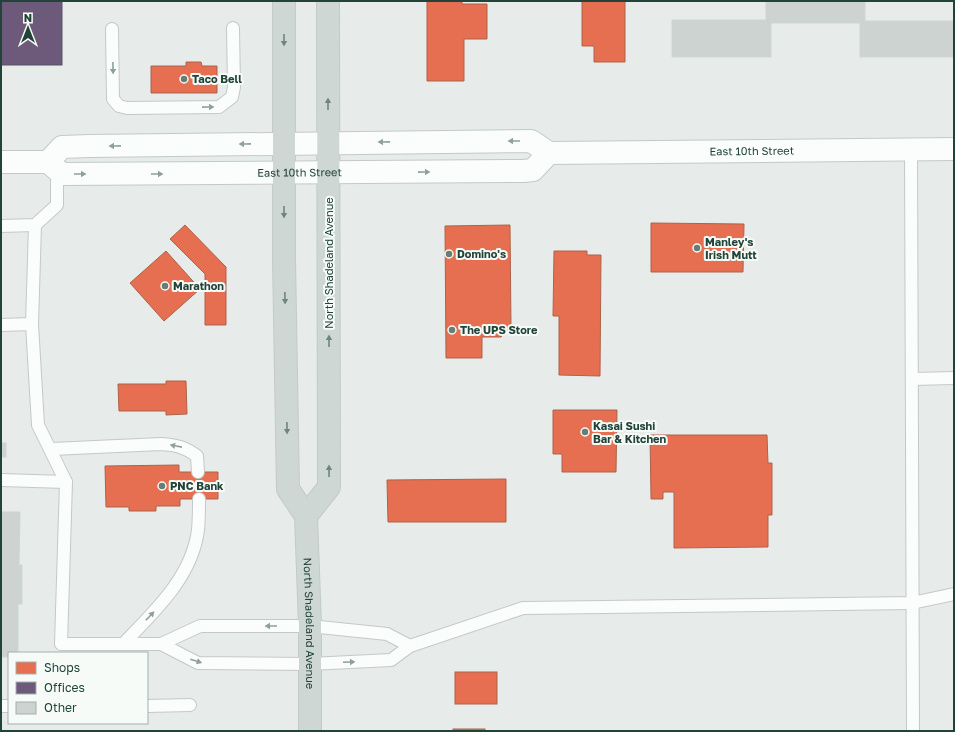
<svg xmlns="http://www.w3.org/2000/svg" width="955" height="732" font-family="'Golos Text',sans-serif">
  <rect width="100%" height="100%" fill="#e7ecea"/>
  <g fill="#e76f51" stroke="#ac624a">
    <polygon points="427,1 462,1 462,4 487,4 487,39 464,39 464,81 427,81"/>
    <polygon points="582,1 625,1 625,62 594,62 594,46 582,46"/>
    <polygon points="186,62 201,62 202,66 217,66 217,93 151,93 151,66 186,66"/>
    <polygon points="651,223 744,224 743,272 651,272"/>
    <polygon points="185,225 226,267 226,325 205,325 205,274 170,239"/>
    <polygon points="510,225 511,327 501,337 482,337 482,358 446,358 445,226"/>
    <polygon points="166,251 200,289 164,321 130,283"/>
    <polygon points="554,251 587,251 587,255 601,255 600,376 559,375 559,316 553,316"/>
    <polygon points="166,381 186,381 187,414 166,415 166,411 119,411 118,384 166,384"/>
    <polygon points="553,410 617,410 616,472 562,472 562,454 553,454"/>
    <polygon points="650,435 767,435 768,463 772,463 772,515 768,515 768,547 674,548 674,492 663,492 663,499 651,499"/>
    <polygon points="179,465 179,472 218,472 218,499 180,499 180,506 156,506 156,511 129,511 129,507 106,507 105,466"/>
    <polygon points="506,479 506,522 388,522 387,480"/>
    <rect x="455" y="672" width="42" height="32"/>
    <rect x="453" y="729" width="32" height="2"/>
  </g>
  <rect fill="#6d597a" stroke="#565266" x="1" y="1" width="61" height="64"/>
  <g fill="#cdd3d1" stroke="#cfd5d3">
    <polygon points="766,1 865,1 865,21 954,21 954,57 860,57 860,23 771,23 771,57 672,57 672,20 766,20"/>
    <rect x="1" y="443" width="5" height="14"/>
    <polygon points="1,512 20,512 19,565 22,565 22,604 18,604 18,653 9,653 9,657 1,657"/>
  </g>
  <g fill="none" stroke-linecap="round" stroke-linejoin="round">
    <defs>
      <g id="lane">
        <polyline points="112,29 113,99 119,106 127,108 219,107 232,97 234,87 233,28"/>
        <polyline points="911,150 913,731"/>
        <polyline points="35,225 32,324 38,425 66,482 61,644 161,644 200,626 310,626 387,634 410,646 391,660 310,664 198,663 161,644"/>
        <polyline points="1,226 35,225 57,205 57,170"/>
        <polyline points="1,325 32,324"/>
        <polyline points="912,379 954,378"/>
        <path d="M52,449L161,444C176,445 185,447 197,456L198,472"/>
        <polyline points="1,480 66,482"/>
        <path d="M123,644C155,611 192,577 198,530C199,520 199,509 199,499"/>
        <polyline points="410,646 523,608 912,603 954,594"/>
        <polyline points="1,706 9,706"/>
        <polyline points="147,706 190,705"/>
      </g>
      <g id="secondary">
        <path id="s1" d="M1,162H48L62,174L524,171L533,170L549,153"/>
        <path id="s2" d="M48,162L62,147L89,146L531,141L549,153L954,149"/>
      </g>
      <g id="primary">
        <path id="s3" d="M284,1V259L288,489L306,516L310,626V731"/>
        <polyline points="306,516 329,487 328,1"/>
      </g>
    </defs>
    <use href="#lane" stroke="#c4c9c7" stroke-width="14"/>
    <use href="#secondary" stroke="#c2cac7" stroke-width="24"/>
    <use href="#primary" stroke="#c1cbc8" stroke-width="24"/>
    <use href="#lane" stroke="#fbfcfc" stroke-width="12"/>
    <use href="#secondary" stroke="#fbfcfc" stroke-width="22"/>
    <use href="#primary" stroke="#ced7d4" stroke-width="22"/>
  </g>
  <defs><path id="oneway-solid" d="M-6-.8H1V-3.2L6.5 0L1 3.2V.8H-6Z"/></defs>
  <g fill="#6f867e">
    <use href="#oneway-solid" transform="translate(284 40) rotate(90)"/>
    <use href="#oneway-solid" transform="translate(328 104) rotate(-90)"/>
    <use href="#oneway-solid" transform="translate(284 212) rotate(90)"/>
    <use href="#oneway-solid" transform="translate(285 298) rotate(89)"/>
    <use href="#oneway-solid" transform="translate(329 341) rotate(-90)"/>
    <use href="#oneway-solid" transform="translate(287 428) rotate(89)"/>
    <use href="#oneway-solid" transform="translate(329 471) rotate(-90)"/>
  </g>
  <g fill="#8ea09a">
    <use href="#oneway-solid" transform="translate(113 68) rotate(89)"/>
    <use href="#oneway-solid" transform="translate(208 107) rotate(-1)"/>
    <use href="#oneway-solid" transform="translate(514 141) rotate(180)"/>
    <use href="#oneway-solid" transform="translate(384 142) rotate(179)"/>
    <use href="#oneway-solid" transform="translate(245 144) rotate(179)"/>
    <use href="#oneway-solid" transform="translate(115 146) rotate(179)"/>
    <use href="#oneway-solid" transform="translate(424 172) rotate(-1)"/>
    <use href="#oneway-solid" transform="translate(80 174)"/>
    <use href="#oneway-solid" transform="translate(157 174)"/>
    <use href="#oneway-solid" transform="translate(176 446) rotate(-169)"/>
    <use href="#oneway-solid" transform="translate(150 616) rotate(-46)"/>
    <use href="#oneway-solid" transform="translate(271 626) rotate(180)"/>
    <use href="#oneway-solid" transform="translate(196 661) rotate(18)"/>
    <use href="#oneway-solid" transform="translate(349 662) rotate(-3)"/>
  </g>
  <g fill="#667e76" stroke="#f6fbf8" stroke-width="1.5">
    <circle cx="184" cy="79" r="4"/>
    <circle cx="697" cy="248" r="4"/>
    <circle cx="449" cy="254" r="4"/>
    <circle cx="165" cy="286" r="4"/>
    <circle cx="452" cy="330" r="4"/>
    <circle cx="585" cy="432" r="4"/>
    <circle cx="162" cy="486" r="4"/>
  </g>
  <g text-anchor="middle" stroke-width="4" stroke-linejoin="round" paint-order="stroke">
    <g font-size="11" font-weight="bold" fill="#214338" stroke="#f6fbf8" text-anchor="start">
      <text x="192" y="83">Taco Bell</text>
      <text x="705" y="246">Manley's<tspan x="705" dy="13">Irish Mutt</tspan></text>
      <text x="457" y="258">Domino's</text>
      <text x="173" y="290">Marathon</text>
      <text x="460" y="334">The UPS Store</text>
      <text x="593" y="430">Kasai Sushi<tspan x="593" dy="13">Bar &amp; Kitchen</tspan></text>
      <text x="170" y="490">PNC Bank</text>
    </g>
    <g font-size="11" fill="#214338" stroke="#f6fbf8">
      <text dy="4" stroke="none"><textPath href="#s2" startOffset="714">East 10th Street</textPath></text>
      <text dy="4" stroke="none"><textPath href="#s1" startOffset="303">East 10th Street</textPath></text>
      <text transform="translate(329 263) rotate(-90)" y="4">North Shadeland Avenue</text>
      <text dy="4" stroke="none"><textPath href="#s3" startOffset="628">North Shadeland Avenue</textPath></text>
    </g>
  </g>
  <rect width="955" height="732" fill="none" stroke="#214338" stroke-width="4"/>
  <rect x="8" y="652" width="140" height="72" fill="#f6fbf8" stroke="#a1b1ab"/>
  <rect x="16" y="662" width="20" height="12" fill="#e76f51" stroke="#a1b1ab"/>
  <text x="44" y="672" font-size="12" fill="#214338">Shops</text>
  <rect x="16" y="682" width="20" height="12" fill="#6d597a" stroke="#a1b1ab"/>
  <text x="44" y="692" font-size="12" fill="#214338">Offices</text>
  <rect x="16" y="702" width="20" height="12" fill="#cdd3d1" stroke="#a1b1ab"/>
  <text x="44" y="712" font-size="12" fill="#214338">Other</text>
  <g transform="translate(28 28)" stroke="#f6fbf8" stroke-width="3" paint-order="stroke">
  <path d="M0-3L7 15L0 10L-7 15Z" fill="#214338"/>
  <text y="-6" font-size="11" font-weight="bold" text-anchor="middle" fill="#214338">N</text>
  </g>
</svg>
